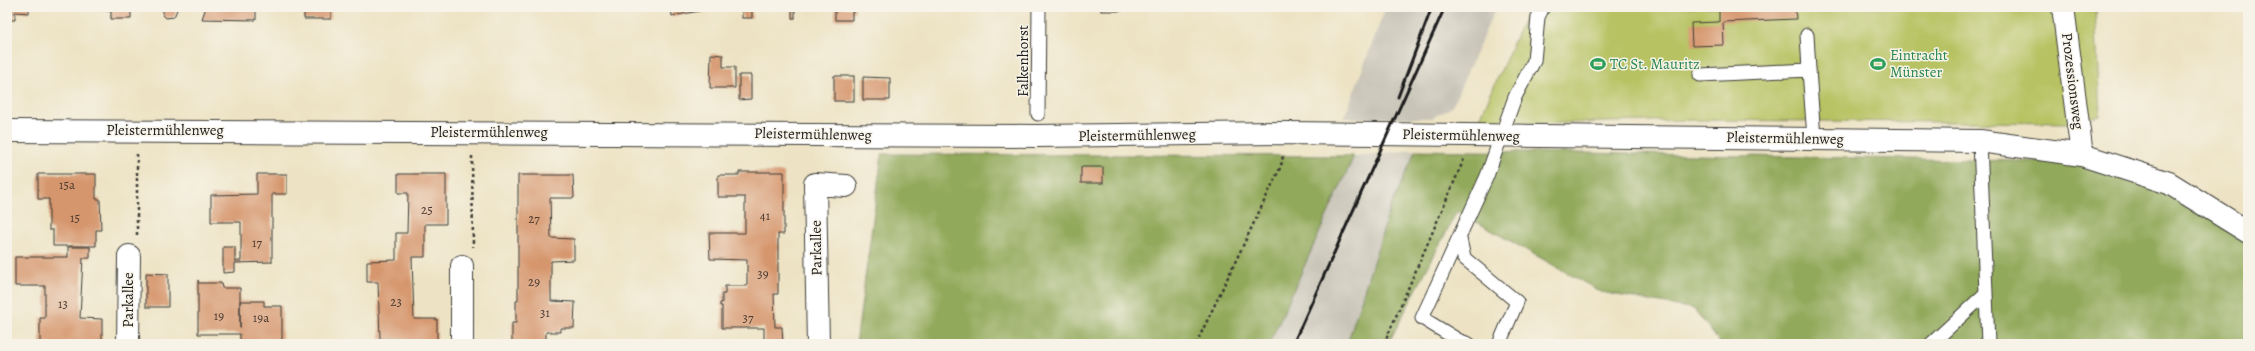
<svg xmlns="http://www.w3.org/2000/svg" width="2255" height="351" font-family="Alegreya,serif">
  <rect width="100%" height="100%" fill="#f7f3e8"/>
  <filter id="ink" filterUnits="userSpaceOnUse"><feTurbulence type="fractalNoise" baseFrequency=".025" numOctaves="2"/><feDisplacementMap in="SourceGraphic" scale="8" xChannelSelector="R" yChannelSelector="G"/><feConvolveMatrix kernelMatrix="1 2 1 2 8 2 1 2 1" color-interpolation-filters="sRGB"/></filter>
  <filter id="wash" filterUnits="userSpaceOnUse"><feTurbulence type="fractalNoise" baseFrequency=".012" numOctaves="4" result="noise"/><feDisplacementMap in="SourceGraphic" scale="16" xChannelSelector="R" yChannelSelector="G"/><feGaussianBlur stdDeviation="0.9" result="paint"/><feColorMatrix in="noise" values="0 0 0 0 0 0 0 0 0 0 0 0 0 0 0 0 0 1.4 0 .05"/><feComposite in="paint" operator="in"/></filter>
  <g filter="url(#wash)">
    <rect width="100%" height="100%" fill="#ede3c4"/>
    <g fill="#c8c4b8">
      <polygon points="1386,7 1496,7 1452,107 1432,118 1344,118"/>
      <polygon points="1416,150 1390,209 1347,344 1269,344 1354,156"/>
    </g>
    <g fill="#b7c364" stroke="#6a7040">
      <polygon points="1529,7 2057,7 2072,123 1692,120 1477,125"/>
      <polygon points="2071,7 2095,7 2100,115 2085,118"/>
    </g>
    <g fill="#91a95a" stroke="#56623b">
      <polygon points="1416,150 2077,162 2161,187 2248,240 2248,344 1721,344 1694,309 1601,292 1457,211 1388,344 1347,344 1390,209"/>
      <polygon points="882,154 1354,156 1269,344 856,344"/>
    </g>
    <g id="blocks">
      <g fill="#d6966d">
        <polygon points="7,7 29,7 29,13 15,12 15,20 7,20"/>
        <polygon points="97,7 131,7 131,19 111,19 111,10 97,10"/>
        <polygon points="163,7 178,7 174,17 166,18 163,15"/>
        <polygon points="206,7 256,7 256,20 202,19"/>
        <polygon points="285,7 331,7 331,19 304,19 304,11 285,11"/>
        <polygon points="671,7 699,7 700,11 672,16"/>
        <rect x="742" y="7" width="10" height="11"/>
        <rect x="792" y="7" width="3" height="11"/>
        <polygon points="835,7 855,8 855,12 852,12 852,20 835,20"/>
        <rect x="1101" y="7" width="21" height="4"/>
        <polygon points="1719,7 1795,7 1796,19 1723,22 1724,45 1692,46 1691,23 1719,22"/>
        <polygon points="711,54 723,55 723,67 735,67 735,88 710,88"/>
        <polygon points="739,75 751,75 751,99 739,100"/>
        <rect x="834" y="76" width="20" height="25"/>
        <polygon points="863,77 890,78 890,100 863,100"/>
        <rect x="1081" y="167" width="22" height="16"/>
        <polygon points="739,172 784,172 784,234 778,234 778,294 774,294 775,327 782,327 783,344 764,344 764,328 722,328 722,306 720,306 720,303 722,303 722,294 725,294 725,286 747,286 747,260 710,259 709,233 745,233 745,197 718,197 718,175 739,175"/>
        <polygon points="38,174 96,174 96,199 100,199 101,230 96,230 96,246 53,246 53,230 49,230 49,199 38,199"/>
        <polygon points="257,174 287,174 287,194 272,194 272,262 235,263 235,272 223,273 223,247 235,247 235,261 241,261 241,222 211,222 211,195 257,194"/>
        <polygon points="398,174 446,174 446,224 425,224 425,257 412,257 414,319 437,319 437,344 404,344 404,339 380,339 378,282 367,282 367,261 396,260 396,233 407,233 408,193 398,193"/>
        <polygon points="518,175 573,175 574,198 550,198 551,238 574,239 574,260 551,261 551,301 575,302 574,328 560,328 560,332 546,332 546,344 512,344 512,323 516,323 516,301 518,301"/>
        <polygon points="68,247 90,247 90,258 83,258 80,318 102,319 102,344 40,344 40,318 45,318 45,286 15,286 15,257 68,257"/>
        <polygon points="146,273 168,274 168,307 146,307"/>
        <polygon points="198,280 199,283 221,283 222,288 240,288 240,328 240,301 264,301 264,306 282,306 282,344 240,344 240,334 198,334"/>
      </g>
    </g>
  </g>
  <g filter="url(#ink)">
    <use href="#blocks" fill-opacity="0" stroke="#3b3a35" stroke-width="1"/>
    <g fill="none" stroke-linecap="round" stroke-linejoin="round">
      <defs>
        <g id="lane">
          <polyline points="1807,35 1809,70"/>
          <polyline points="1700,75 1809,70 1814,138"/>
          <polyline points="1038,114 1039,7"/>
          <polyline points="1980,141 1988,344"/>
          <polyline points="1460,239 1464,258 1517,302 1499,344"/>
          <polyline points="1469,344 1458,340 1422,318 1487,176 1515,97 1534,61 1538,17 1543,7"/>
          <polyline points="1931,344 1985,294"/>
        </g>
        <g id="street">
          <polyline points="2063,7 2082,155"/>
          <polyline points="7,131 1037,136 1287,133 1980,141 2082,155 2169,183 2248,232"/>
          <polyline points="462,266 462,344"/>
          <polyline points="128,344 129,256"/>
          <polyline points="818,344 815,184 846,186"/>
        </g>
      </defs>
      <use href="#lane" stroke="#3b3a35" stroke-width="15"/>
      <use href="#street" stroke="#3b3a35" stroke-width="24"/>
      <g stroke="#3b3a35" stroke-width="2.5" stroke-dasharray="3 3" stroke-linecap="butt">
        <polyline points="137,154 137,235"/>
        <polyline points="472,156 473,247"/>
        <polyline points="1196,344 1281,166 1283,156"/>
        <polyline points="1384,344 1465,157"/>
      </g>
      <use href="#lane" stroke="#fff" stroke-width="13"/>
      <use href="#street" stroke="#fff" stroke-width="22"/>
      <g stroke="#1c1c1c" stroke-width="3">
        <polyline points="1398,97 1432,7"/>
        <polyline points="1293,344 1445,7"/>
      </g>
    </g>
  </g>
  <defs>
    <symbol id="stadium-bare" viewBox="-9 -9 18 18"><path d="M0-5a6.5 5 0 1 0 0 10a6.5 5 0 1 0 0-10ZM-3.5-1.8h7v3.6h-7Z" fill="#2e9e5b" stroke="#f7f3e8" stroke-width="2.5" paint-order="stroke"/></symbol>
  </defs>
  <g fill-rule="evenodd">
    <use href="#stadium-bare" x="1587" y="53" width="22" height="22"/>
    <use href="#stadium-bare" x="1867" y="53" width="22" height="22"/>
  </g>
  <g text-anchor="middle" stroke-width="3" stroke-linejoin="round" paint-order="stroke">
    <g font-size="13" fill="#4a3a30">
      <text x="67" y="189">15a</text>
      <text x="427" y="214">25</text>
      <text x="765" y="220">41</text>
      <text x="75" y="222">15</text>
      <text x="534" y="223">27</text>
      <text x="257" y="247">17</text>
      <text x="763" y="278">39</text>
      <text x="534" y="286">29</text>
      <text x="396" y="306">23</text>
      <text x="63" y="308">13</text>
      <text x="545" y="317">31</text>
      <text x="219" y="320">19</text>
      <text x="261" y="322">19a</text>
      <text x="748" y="322">37</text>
    </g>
    <g font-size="15" fill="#27864d" stroke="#f7f3e8" text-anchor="start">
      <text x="1890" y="60">Eintracht<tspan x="1890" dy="17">Münster</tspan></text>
      <text x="1610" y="69">TC St. Mauritz</text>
    </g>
    <g font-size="15" fill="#1c1c1c" stroke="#f7f3e8">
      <text transform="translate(1023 61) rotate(-90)" y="5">Falkenhorst</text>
      <text transform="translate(2073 81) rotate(83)" y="5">Prozessionsweg</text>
      <text x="165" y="135">Pleistermühlenweg</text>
      <text x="489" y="137">Pleistermühlenweg</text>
      <text transform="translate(813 134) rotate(1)" y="5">Pleistermühlenweg</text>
      <text transform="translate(1137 135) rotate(-1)" y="5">Pleistermühlenweg</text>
      <text transform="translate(1461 135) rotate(1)" y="5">Pleistermühlenweg</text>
      <text transform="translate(1785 138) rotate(1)" y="5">Pleistermühlenweg</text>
      <text transform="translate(816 248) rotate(-91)" y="5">Parkallee</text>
      <text transform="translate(128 300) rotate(-90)" y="5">Parkallee</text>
    </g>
  </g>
  <rect width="2255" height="351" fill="none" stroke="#f7f3e8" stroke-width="24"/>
</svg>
